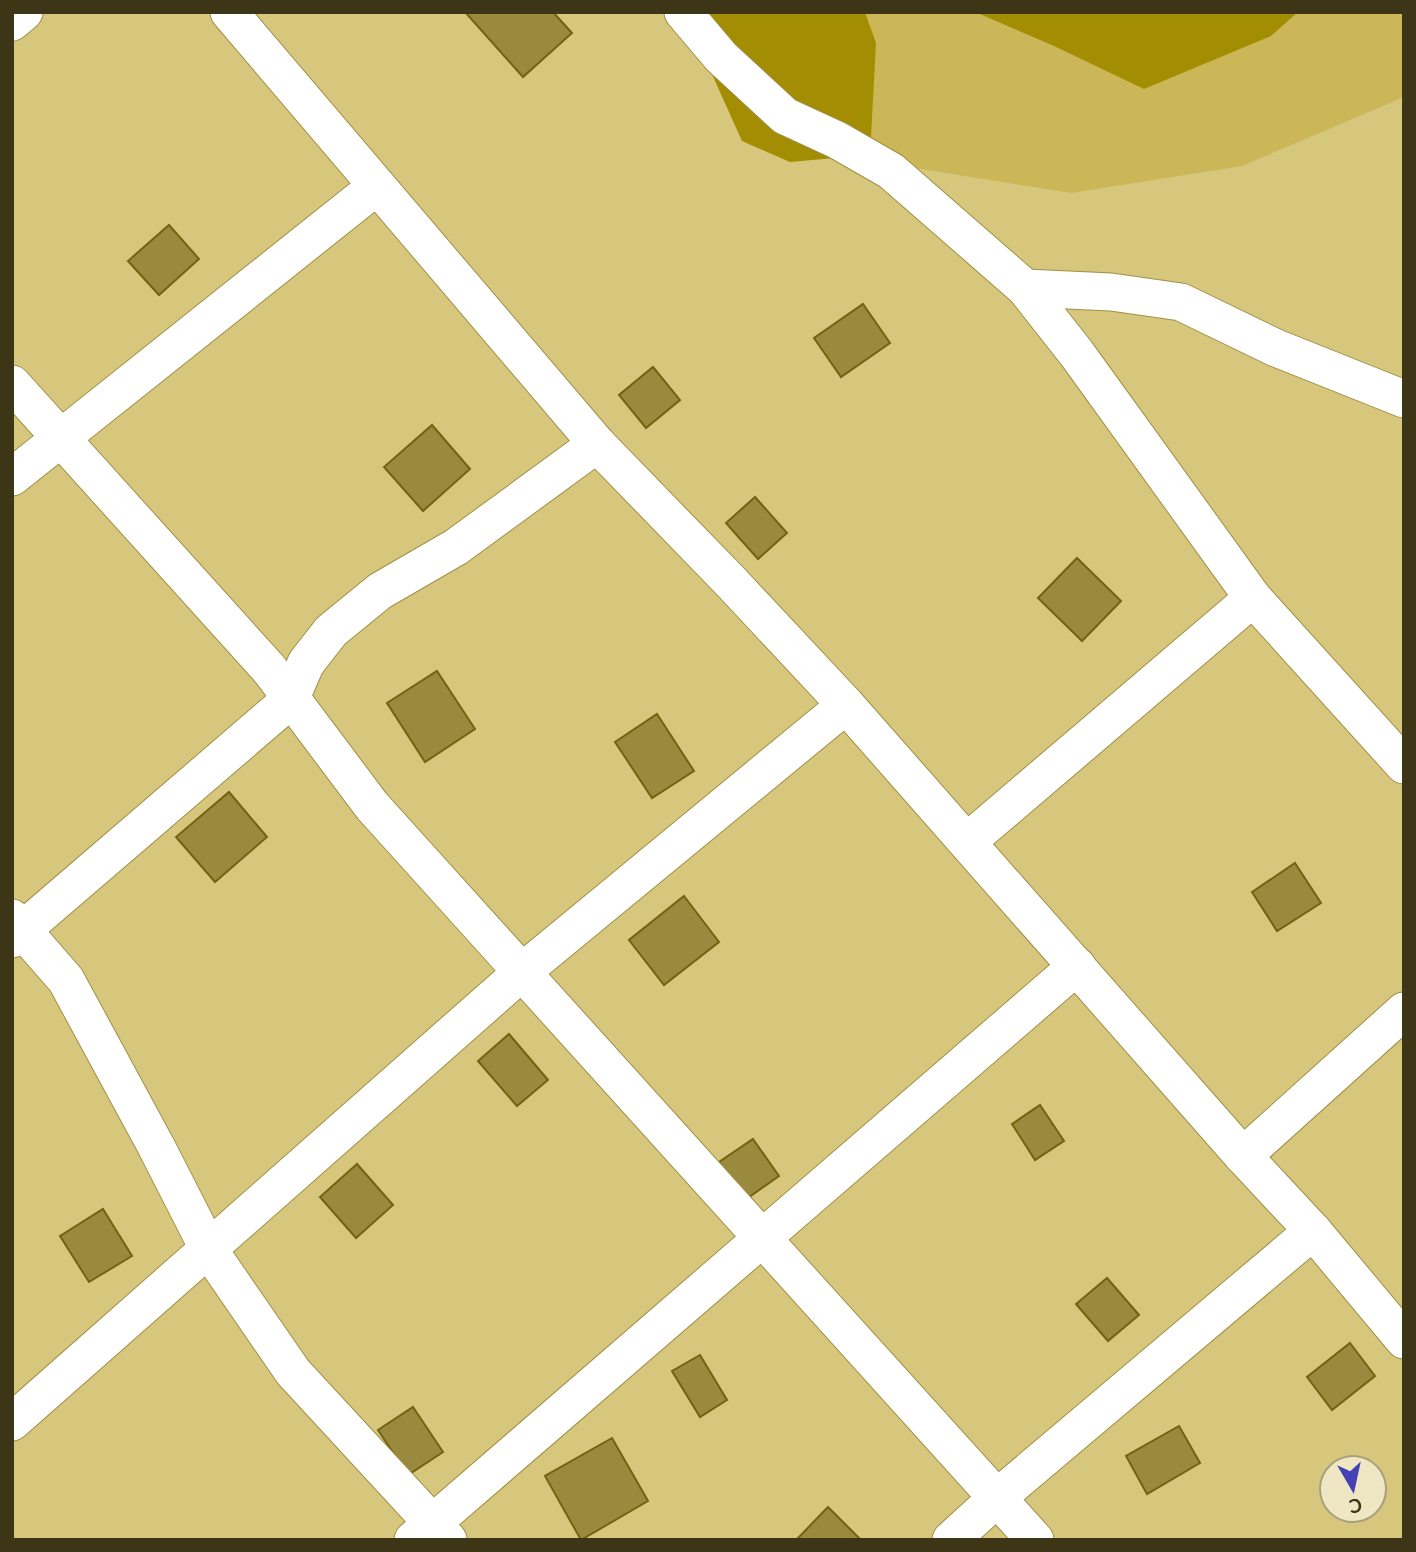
<svg xmlns="http://www.w3.org/2000/svg" width="1416" height="1552" font-family="Lato,sans-serif">
  <rect width="100%" height="100%" fill="#d7c77c"/>
  <polygon fill="#cbb757" points="865,12 975,12 1054,46 1271,36 1298,12 1404,12 1404,97 1242,166 1071,193 846,157 876,43"/>
  <g fill="#a38d02">
    <polygon points="684,12 865,12 876,43 871,137 846,157 790,162 742,141"/>
    <polygon points="975,12 1298,12 1271,36 1144,89 1054,46"/>
  </g>
  <g fill="#9a8a3d" stroke="#736311" stroke-width="2">
    <polygon points="465,12 553,12 572,33 523,77"/>
    <polygon points="169,225 199,259 159,295 128,261"/>
    <polygon points="863,304 890,343 841,377 814,338"/>
    <polygon points="653,367 680,400 646,428 619,395"/>
    <polygon points="432,425 470,469 423,511 384,467"/>
    <polygon points="755,497 787,533 758,559 726,523"/>
    <polygon points="1077,558 1121,601 1082,641 1038,598"/>
    <polygon points="437,671 475,729 425,762 387,703"/>
    <polygon points="657,714 694,771 652,798 615,742"/>
    <polygon points="229,792 267,837 215,882 176,837"/>
    <polygon points="1295,863 1321,903 1277,931 1252,892"/>
    <polygon points="684,896 719,942 664,985 629,940"/>
    <polygon points="509,1034 548,1080 517,1106 478,1061"/>
    <polygon points="1040,1105 1064,1141 1035,1160 1012,1124"/>
    <polygon points="753,1139 779,1176 745,1200 719,1162"/>
    <polygon points="357,1164 393,1205 356,1238 320,1197"/>
    <polygon points="103,1209 132,1256 89,1282 60,1236"/>
    <polygon points="1107,1278 1139,1315 1108,1341 1076,1304"/>
    <polygon points="1350,1343 1375,1376 1332,1410 1307,1377"/>
    <polygon points="700,1355 727,1400 700,1417 672,1371"/>
    <polygon points="413,1407 443,1452 408,1475 378,1430"/>
    <polygon points="1179,1426 1200,1463 1147,1494 1126,1456"/>
    <polygon points="612,1438 648,1501 581,1540 545,1476"/>
    <polygon points="828,1507 861,1540 800,1540 798,1538"/>
  </g>
  <g fill="none" stroke-linecap="round" stroke-linejoin="round">
    <defs>
      <g id="minor">
        <polyline points="229,12 597,444 731,582 846,705 1243,1156 1313,1231 1404,1340"/>
        <polyline points="683,12 721,57 785,116 837,140 891,171 1025,288 1077,354 1253,598 1404,765"/>
        <polyline points="12,22 24,12"/>
        <polyline points="1025,288 1111,292 1181,302 1276,348 1404,399"/>
        <polyline points="12,384 270,670 372,806 1035,1540"/>
        <polyline points="12,477 377,186"/>
        <polyline points="968,841 1253,598"/>
        <polyline points="12,918 66,980 156,1146 209,1250 293,1372 448,1540"/>
        <polyline points="12,939 290,700 306,663 331,631 380,591 456,547 597,444"/>
        <polyline points="1243,1156 1404,1011"/>
        <polyline points="12,1422 522,972 846,705"/>
        <polyline points="413,1540 1077,966"/>
        <polyline points="951,1540 998,1497 1313,1231"/>
      </g>
    </defs>
    <use href="#minor" stroke="#a09046" stroke-width="39"/>
    <use href="#minor" stroke="#fff" stroke-width="37"/>
  </g>
  <rect width="1416" height="1552" fill="none" stroke="#3c3516" stroke-width="28"/>
  <g transform="translate(1353 1489) rotate(171)"><circle r="33" fill="#efe7c3" stroke="#a7a07e" stroke-width="2"/>
  <path d="M0-5L12 26L0 18L-12 26Z" fill="#4440b6"/>
  <text y="-10" font-size="19" font-weight="bold" text-anchor="middle" fill="#3c3516">С</text>
  </g>
</svg>
